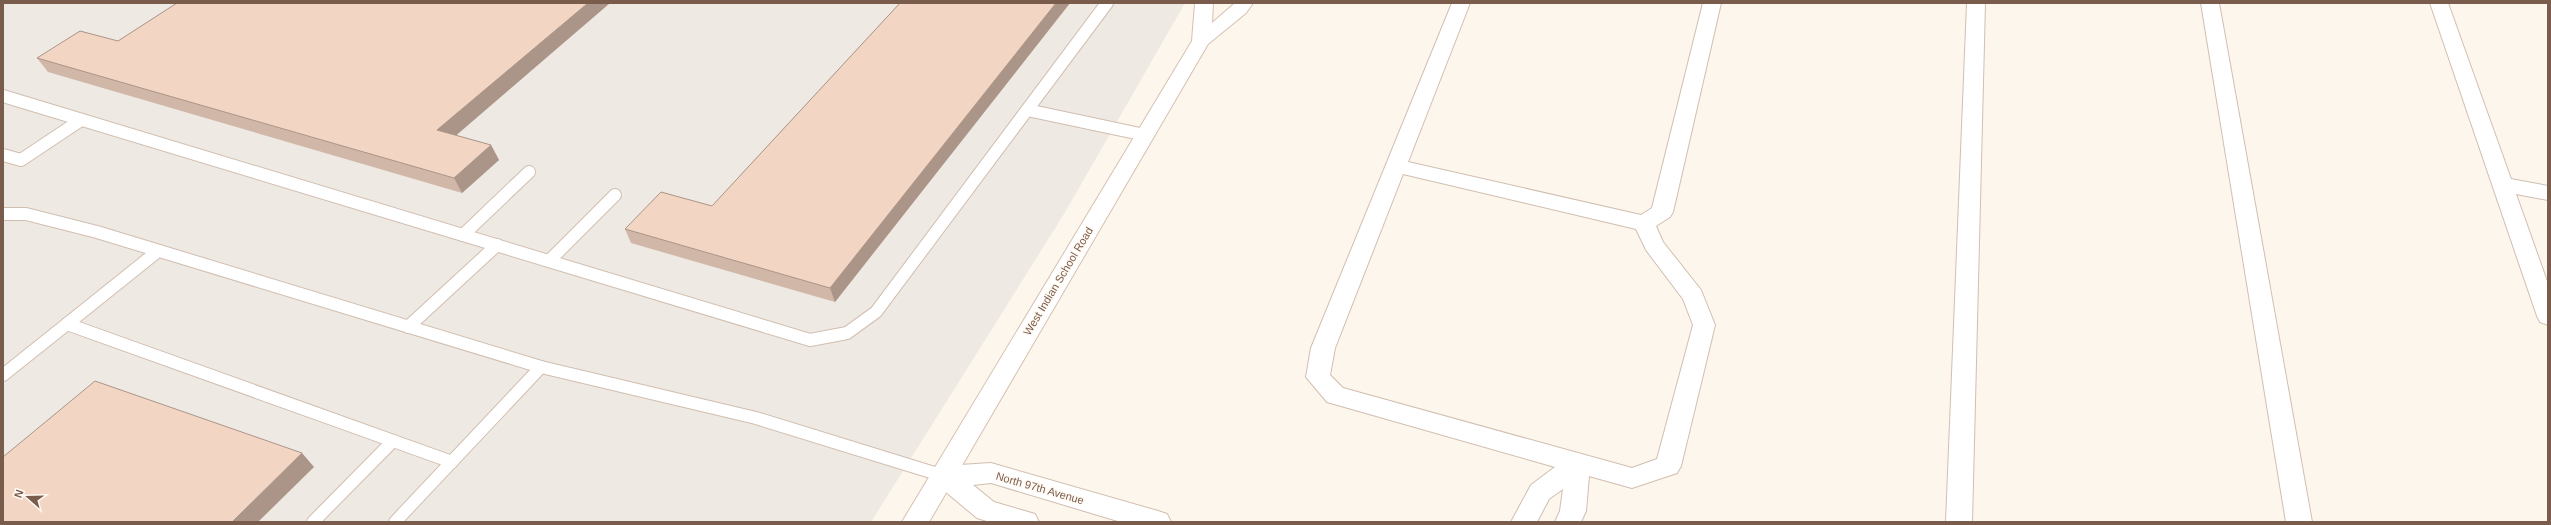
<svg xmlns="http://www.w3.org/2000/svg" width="2551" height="525" font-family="Arial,sans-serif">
  <rect width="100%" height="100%" fill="#fdf6ec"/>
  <polygon fill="#efe9e4" points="3,3 1185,3 1064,214 871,522 3,522"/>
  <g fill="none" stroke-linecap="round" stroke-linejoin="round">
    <defs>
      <g id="lane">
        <polyline points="3,96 810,340 847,333 876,312 1107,3"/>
        <polyline points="1027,110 1145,135"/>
        <polyline points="3,155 21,160 81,120"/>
        <polyline points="3,214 26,214 97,232 541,367 756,418 944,476"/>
        <polyline points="463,235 529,172"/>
        <polyline points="158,251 67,324 452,462"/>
        <polyline points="549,261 615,195"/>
        <polyline points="408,327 497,245"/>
        <polyline points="3,375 67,324"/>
        <polyline points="313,522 393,441"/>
        <polyline points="395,522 541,367"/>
      </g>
      <g id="street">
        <path d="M1452,3H1470L1408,162L1641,215L1652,208L1703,3H1721L1673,212L1670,217L1656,226L1663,242L1701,290L1715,325L1681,466L1677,473L1632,488L1589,476L1586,511L1581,522H1555L1560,511L1563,489L1549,499L1537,522H1511L1531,485L1555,467L1327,402L1306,377L1311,348ZM1403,174L1636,229L1646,250L1683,299L1693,325L1657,459L1632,468L1343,388L1330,375L1335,348Z"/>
        <polygon points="1967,3 1985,3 1972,522 1946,522"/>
        <polygon points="2201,3 2219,3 2312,522 2286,522"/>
        <polygon points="2430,3 2448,3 2511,179 2548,186 2548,200 2516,194 2548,284 2548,325 2540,322 2537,316"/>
        <polygon points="991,463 1158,511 1167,514 1171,522 1121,522 991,483 973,485 994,502 1035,514 1039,522 990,522 977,518 935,483 931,476 935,469 944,466"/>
      </g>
      <polygon id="secondary" points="1195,3 1213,3 1212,23 1235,3 1253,3 1246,13 1208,44 929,522 902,522 1192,41"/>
    </defs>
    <use href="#lane" stroke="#d1beb0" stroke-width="14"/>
    <use href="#street" stroke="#d1beb0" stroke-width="2"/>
    <use href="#secondary" stroke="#d6c0b0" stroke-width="2"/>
    <use href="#lane" stroke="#fff" stroke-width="12"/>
    <use href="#street" fill="#fff" fill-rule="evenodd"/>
    <use href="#secondary" fill="#fff" fill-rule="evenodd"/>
  </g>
  <g fill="#d1b7a8">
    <polygon points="177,3 610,3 455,135 491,145 499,160 462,193 48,72 37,58 118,41"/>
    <polygon points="900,3 1070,3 835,302 631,243 625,229 712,206"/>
  </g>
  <g fill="#aa9588">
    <polygon points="588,3 610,3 445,145 437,130"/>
    <polygon points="1056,3 1070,3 835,302 830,288"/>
    <polygon points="491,145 499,160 462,193 454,178"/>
    <polygon points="302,453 314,467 258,522 232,522"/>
  </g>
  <g fill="#f3d5c3" stroke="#aa9588">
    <polygon points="177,3 588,3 437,130 491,145 454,178 37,58 80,31 118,41"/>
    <polygon points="900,3 1056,3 830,288 625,229 661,192 712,206"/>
    <polygon points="95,381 302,453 232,522 3,522 3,457"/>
  </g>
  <g text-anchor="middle" stroke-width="3" stroke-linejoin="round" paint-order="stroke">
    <g font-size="11" fill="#7a5c4d" stroke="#fffaf3">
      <text transform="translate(1058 281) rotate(-59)" y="4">West Indian School Road</text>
      <text transform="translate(1040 488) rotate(16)" y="4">North 97th Avenue</text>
    </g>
  </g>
  <rect width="2551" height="525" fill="none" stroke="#7a5c4d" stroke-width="8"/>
  <g transform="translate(28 497) rotate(290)" stroke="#fffaf3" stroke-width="3" paint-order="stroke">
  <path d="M0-3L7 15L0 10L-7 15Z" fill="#7a5c4d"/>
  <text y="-6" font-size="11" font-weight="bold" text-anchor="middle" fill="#7a5c4d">N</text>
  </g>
</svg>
